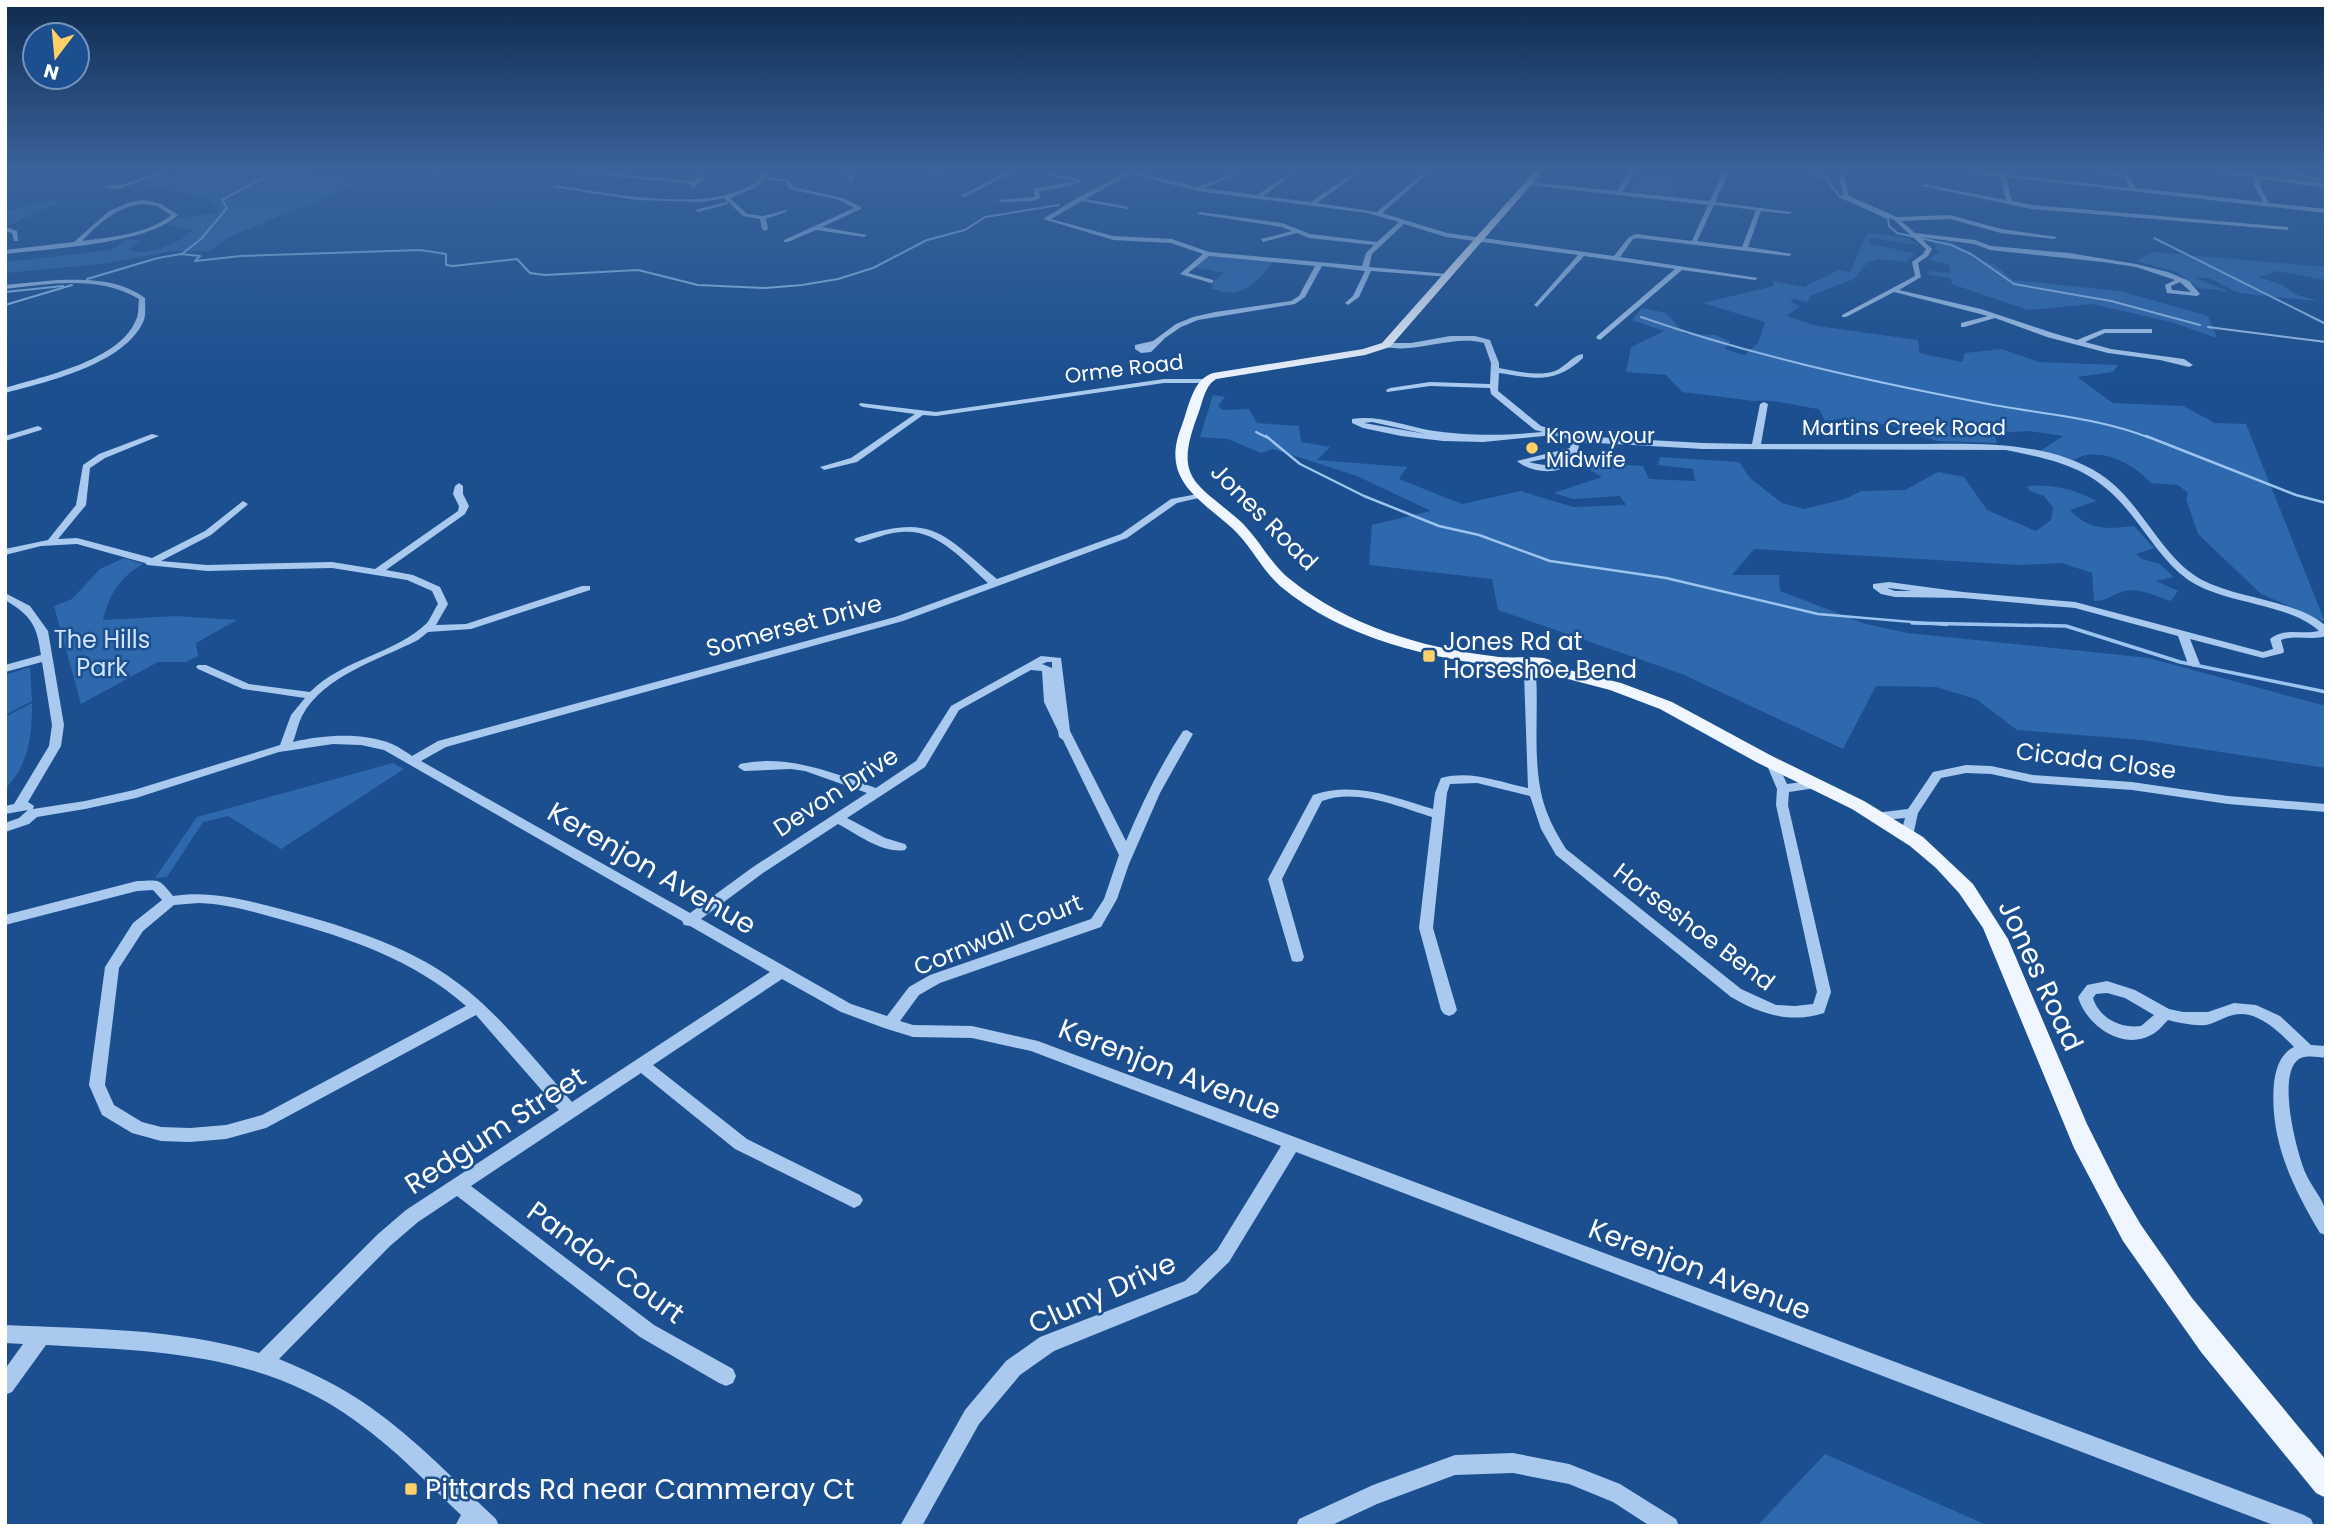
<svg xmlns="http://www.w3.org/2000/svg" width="2331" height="1531" font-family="Poppins,sans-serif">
  <rect width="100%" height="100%" fill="#1b4f8f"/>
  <g fill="#2e69ad">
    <path d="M185,170H324L315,173L362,182L229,237L209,251H172L101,264L5,273V262L111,250L128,239L142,241L128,250C150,256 177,245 193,230L167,225L179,218L218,213L209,198L133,184Z"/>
    <polygon points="1639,175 1682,179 1672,198 1627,193"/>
    <polygon points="56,200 57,203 5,227 5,211"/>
    <path d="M1867,233L1909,238L1918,245L1871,238L1869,243L1915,254L1905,262L1879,259L1868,262L1854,279L1812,295L1807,302L1794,299L1790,302L1800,306L1787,316L1817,326L1918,340L1919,353L1962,362L1965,353L2001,349L2039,362L2118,365L2113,372L2077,377L2113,403L2183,406L2215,423L2246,424L2325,622L2261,594L2198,534L2186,499L2188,493L2178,485L2151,483C2133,463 2098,445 2073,460L2040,451L2063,436L2029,431L1994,433L1997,443L1937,441L1890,425L1840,419L1825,421L1819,409C1802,407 1768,398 1754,401L1682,392L1666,375L1626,372L1631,347L1664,331L1632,320L1642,308L1666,313L1685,334L1715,335L1730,341L1725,349L1744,355L1758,343L1765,322L1703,303L1774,286L1773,281L1804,287L1839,270L1850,272Z"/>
    <polygon points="1932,241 1950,241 1977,259 1995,265 2013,280 2120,291 2208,316 2217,338 2171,322 2092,304 2028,310 1952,284 1951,278 1929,275 1927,271 1951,273 1949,264 1928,260 1939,252"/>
    <path d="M2153,252L2326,267V280L2277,271L2259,277L2282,285L2297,295L2319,301C2293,298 2267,297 2241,293C2224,289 2215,275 2195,278L2228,291L2198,288L2177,272L2136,261Z"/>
    <path d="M1208,256L1273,262C1255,284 1241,301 1211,288L1213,285L1211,283L1224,273L1192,267Z"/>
    <path d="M1213,395L1225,397L1218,406L1223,410L1249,409L1257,423L1299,426L1301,442L1330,447L1317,460L1407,467L1399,479L1462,504L1521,491L1573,507L1626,505L1620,496L1573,499L1554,493L1602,477L1582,465L1589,462L1643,466L1649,479L1695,481L1693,469L1658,465L1660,457L1739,462L1750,478L1782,503L1804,509L1845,499L1861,491L1905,490L1938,472L1964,477L1987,510L2036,531L2051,520L2053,508L2044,496L2030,491L2027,486C2051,484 2075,489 2096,501L2070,510C2089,531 2108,529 2134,526L2154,548L2136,554L2142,559L2160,564L2174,577L2156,581L2178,591L2171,601C2155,596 2138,586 2121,592C2110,596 2107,601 2094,601L2092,573L2062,563L2019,565L1754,549L1732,575H1779L1780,591L1866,624L1908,633L2149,658L2326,706V768L2142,740L2017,730L1976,699L1936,687L1876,686L1843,749L1682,674L1498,610L1492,579L1369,565L1372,525L1431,511L1357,476L1273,449L1261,453L1228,439L1200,437Z"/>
    <path d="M124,558L143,564C120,577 109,595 103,620L176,616L237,620L196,643L198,656L186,662H158L81,704L54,606L72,599L100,569Z"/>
    <polygon points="30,667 32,701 5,715 5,675"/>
    <path d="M32,703C32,735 29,765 5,789V717Z"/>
    <polygon points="393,763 404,769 281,849 228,816 203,822 167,877 155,878 197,817"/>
    <polygon points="1825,1454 1989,1526 1757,1526"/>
  </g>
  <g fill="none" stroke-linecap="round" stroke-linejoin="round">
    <g stroke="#9cc4f0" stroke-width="2">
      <polyline points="1804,170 1827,179 1839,196 1888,218 1889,226 1897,233 1951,245 1971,254 2014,284 2111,301 2200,325"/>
      <polyline points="2154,238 2326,324"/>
      <polyline points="182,254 201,239 227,208 222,200 278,170"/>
      <polyline points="87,279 158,258 181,254 200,256 195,261 241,256 420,250 446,254 446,265 453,266 517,259 530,273 545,275 638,270 698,285 765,288 802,285 838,279 873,268 927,240 965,230 985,217 1059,205"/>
      <polyline points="5,292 63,286"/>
      <polyline points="5,305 72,285"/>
      <path d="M1641,317C1750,355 1864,380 1978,402C2036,414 2094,416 2150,438"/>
      <polyline points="2208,327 2326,342"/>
      <polyline points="1256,432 1268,438"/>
    </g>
    <g stroke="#9cc4f0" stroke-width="2.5">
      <polyline points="1266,436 1300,464 1364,496 1439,526 1479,535 1550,561 1666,578 1818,614 1947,625"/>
      <polyline points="2146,436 2296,495 2326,503"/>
    </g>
    <polyline stroke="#9cc4f0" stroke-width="3.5" points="1912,623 2066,626 2180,662 2326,692"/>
    <g fill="#a9c9ee" fill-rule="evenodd">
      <polygon points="164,170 172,170 119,189 101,187 124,184"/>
      <polygon points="426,170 433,170 442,175 437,176"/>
      <polygon points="551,170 571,170 695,181 701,176 699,173 684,170 703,171 707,176 693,188 690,186 692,184"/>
      <path d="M766,170H772L766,177L790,180L793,187L843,198L861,207V209L822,227L867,235L864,237L816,230L788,242H784V240L854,208L839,200L789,189L786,182L764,179L757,187L730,198L747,214L763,216L786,210V212L766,219L768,229L765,231L762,229L760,219L743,216L728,202V204L698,212L695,210L728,202L724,198L703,202L637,200L552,187L555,185C606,193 706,213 751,185C757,182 762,175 766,170Z"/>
      <polygon points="841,170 847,170 854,176 853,181 849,181 849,177"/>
      <polygon points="940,170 947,170 933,177 928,176"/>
      <polygon points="1010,170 1017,170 965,197 960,196"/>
      <path d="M1118,170H1130L1197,187L1241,170H1248L1204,188L1257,195L1294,170H1300L1263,196L1311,202L1357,170H1363L1317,203L1377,212L1426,170H1432L1382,213L1447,233L1614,256L1629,237L1636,234L1692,241L1708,205L1529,185L1527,182L1617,191L1631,170H1637L1622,192L1710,201L1724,170H1730L1715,202L1792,212L1789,214L1761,211L1748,247L1792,254L1789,256L1637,238L1633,239L1620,257L1758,278L1755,280L1682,270L1600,340L1596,338L1597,336L1675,269L1584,256L1537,307L1534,305L1535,304L1578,255L1446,237L1404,224L1372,254L1369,267L1448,274L1451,276L1450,277L1371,271L1359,297L1348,305L1345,303L1353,296L1365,271L1322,266L1305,297L1295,304L1198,320L1181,327L1165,338L1151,352L1141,353L1135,349V345L1153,341L1176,324L1193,317L1215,312L1291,301L1299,296L1315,266L1209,256L1188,273L1213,280V282L1211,283L1180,274L1203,254L1171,243L1113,240L1043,219L1077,198L1125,173ZM1130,174L1198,191L1367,213L1399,222L1377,242L1310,234L1282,223L1200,212L1197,214L1281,227L1292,231L1261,239L1263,242L1297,233L1309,238L1374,245L1366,253L1362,266L1209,252L1172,239L1113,236L1051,219L1082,201L1128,209V207L1086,199ZM1714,205L1756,210L1742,247L1697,241Z"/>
      <path d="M1845,170H1852L1844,175L1849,196L1897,217L1950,215L2001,229L2057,237L2054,239L2001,233L1950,219L1901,221L1915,233L1975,240L1991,246L2069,253L2136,264L2168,272L2189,281L2200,294L2197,296L2167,293L2165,285L2175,280L2136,267L2103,262L1990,250L1974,244L1920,237L1932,249L1928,256L1918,263L1921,277L1899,290L1981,309L2053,333L2077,340L2104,329H2152V333H2105L2085,342L2111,349L2184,359L2193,365L2189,367L2160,360L2108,353L2047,337L1995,318L1964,327H1961V323L1988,316L1894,292L1846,317H1842V315L1915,276L1912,262L1923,254L1926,249L1894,220L1844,198L1838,174ZM2180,282L2191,292L2172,290L2171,286Z"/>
      <polygon points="1951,170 1968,170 2130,188 2123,177 2067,170 2127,175 2136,188 2263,202 2254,186 2254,178 2202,170 2217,170 2326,184 2326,188 2260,179 2260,186 2269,203 2326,209 2326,213 2006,177 2012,201 2032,205 2289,227 2287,230 2032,209 1921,186 1924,184 2006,200 2000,177"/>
      <polygon points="2274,170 2284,170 2321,179 2318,181"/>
      <polygon points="1045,173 1084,180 1071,186 1039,191 1040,198 1033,201 1001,202 998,200 1034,197 1034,189 1075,181 1045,175"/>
      <path d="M144,200L161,204L178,215C149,244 47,249 5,254V250L74,242L109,211L130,202ZM144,204L157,206L171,215C149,234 111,237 82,241C100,222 118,206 144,204Z"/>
      <polygon points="5,227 17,231 18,241 14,241 12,233 5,231"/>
      <path d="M57,280C87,279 120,279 145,298C145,305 146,314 144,320C126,364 46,382 5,393V388C44,376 119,361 136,320C139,314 138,306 139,299C98,275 50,284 5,289V285Z"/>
      <path d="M1450,336H1475L1490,340L1499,363V368C1516,371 1537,377 1555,371C1565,367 1573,355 1583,354V358C1554,385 1534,378 1499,373L1498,391L1541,426L1577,436L1703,443L1752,444L1760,404L1764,402L1768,404L1761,444C1808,444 1856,444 1904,444C1967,444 2044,438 2100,474C2142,501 2159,556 2202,580C2238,599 2297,600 2326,626V636C2311,641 2295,634 2281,640L2284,651L2283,653L2263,658L2190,639L2200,664L2194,667L2188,664L2178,636L2075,608L1963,598L1895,597L1881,594L1873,588V584L1889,582L1963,592L2075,602L2263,652L2273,649L2270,639C2285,627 2301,635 2319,631C2289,604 2230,604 2195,584C2172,571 2156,547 2140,526C2100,471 2070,463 2006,450L1703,449L1580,442C1578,449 1577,458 1571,463C1558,476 1529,472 1517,461L1570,448L1571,440L1553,435L1483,442L1443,441L1401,436L1363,428L1352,423V419C1378,415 1402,425 1428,430C1469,436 1502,436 1543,432L1535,430L1491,394L1490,388L1430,386L1387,392L1386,390L1390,388L1430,382L1490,384L1491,363L1484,343C1451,334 1408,357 1382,345L1386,343H1411ZM1372,422L1426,434L1364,423ZM1569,454C1561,468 1543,466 1529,462ZM1887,588H1889L1912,591H1895Z"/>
      <polygon points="1164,379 1204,379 1208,381 1204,383 1164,383 936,416 923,415 857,462 824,470 820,467 851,458 915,414 863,407 859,405 860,403 936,412"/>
      <polygon points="38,426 42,428 41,430 5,441 5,436"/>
      <path d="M152,434L159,436L105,458L90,468L86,505L58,539L77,538L152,558L205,531L243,501L248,504L246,506L211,535L161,561L207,565L332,562L375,569L458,511L459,506L453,494L455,486L459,483L463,486V494L469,506L465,514L386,570L413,575L440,587L448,604L436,625L466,624L582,586H590V590L471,629L428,632L418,640C379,660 324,675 302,716C298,724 296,734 293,742C324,735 362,732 392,744C399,747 406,752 412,756L438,741L895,617L988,583C964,561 937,528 901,532C887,533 873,539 859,543L854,540L856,538C932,513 941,532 997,579L1121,534L1171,499L1203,493V497L1177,503L1127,538L903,621L446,747L421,761L690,913L753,867L867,793L805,771L791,769L744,771L738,767L740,764C788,754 831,772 876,788L916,761L951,706L1041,656L1061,658L1070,731L1126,841C1142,803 1160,766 1183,731L1187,730L1193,734L1160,793L1129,864L1117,899L1101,927L940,983L919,995L900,1021L913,1025L972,1026L1038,1041L2304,1515L2311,1519L2314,1526H2276L1296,1152L1229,1262L1197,1293L1054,1351L1020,1375L979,1424L922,1526H900L965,1410L1006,1361L1040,1337L1185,1281L1217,1250L1281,1146L1031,1051L972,1038L913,1037L884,1028L841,1012L782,979L653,1065L747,1139L860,1195L863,1200L860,1205L854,1208L848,1205L735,1149L641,1073L471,1186L654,1325L733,1369L736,1376L733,1383L726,1386L719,1383L640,1337L457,1196L418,1222L390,1246L279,1359C311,1372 342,1387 370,1407C416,1439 455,1481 496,1519L499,1526H455L461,1515C427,1483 395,1449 357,1422C264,1353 157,1351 46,1345L12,1392L5,1395V1369L23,1344L5,1343V1325C90,1329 177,1328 259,1353L378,1234L406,1210L559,1110L476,1015L266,1128L226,1139L190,1142L161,1141L132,1133L102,1115L89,1085L105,967L133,923L162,900L153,890L137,891L5,925V915L137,881C160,880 159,878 173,896C213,890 249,901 288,911C350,928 416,948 467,990C506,1022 538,1064 572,1102L770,972L690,926L684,925L682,921L384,750L361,745L333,744L279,752L136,798L85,809L37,817L29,824L5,832V823L19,818L28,810L5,814V806L14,804L49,746L52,725L42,662L5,672V665L41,655C37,626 32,616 5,600V593L30,606L48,631L64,725L61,746L28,802L34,806L33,809L85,801L134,790L280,745L291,715L305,698L243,689L198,669L196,667L198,665H206L249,684L310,692C343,659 395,654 427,623C431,618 434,610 438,604L432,591L407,580L332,568L207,571L147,565L145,563L77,544L41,546L5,555V549L48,540L76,505L83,465L99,454ZM1047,662H1052V668L1042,664ZM1031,670L1042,671L1044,702L1058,731L1059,737L1063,740L1119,855L1104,899L1091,919L930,975L909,987L887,1016L851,1004L701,919L763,873L838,824C857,834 883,854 905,850L907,847L905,844L885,838L847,818L925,767L959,710ZM199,903C228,904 255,912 283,920C349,938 414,960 466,1006L262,1115L226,1125L190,1128L161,1127L142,1122L114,1105L105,1085L119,968L143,931L174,905Z"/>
      <path d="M1530,671L1536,674C1539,718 1531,768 1546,810C1551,824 1558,836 1566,849L1741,989L1776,1005L1795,1006L1813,1004L1817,992L1776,805L1777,789L1766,763L1768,760H1776L1787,784L1818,780L1822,781L1824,784L1822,787L1789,792L1788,805L1831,992L1824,1013C1791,1024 1760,1014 1731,997L1556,855L1541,829L1530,796L1477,783L1450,784L1447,793L1433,928L1457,1010L1454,1014L1449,1016L1444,1014L1441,1010L1419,928L1432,817C1398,807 1358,788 1322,801L1282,879L1304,957L1302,961L1297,962L1292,961L1268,879L1313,795C1354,781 1393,797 1433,809L1435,793L1441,778C1472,770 1498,782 1528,788L1524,674Z"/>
      <polygon points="1966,765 1991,766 2033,775 2132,782 2228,796 2326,804 2326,812 2228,804 2132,790 2033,783 1991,774 1966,773 1941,778 1918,813 1913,836 1903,836 1901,833 1905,818 1883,820 1877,816 1883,812 1908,809 1933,772"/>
      <path d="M2107,981L2135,990L2169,1009L2183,1012H2208L2234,1003L2256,1005L2280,1016L2311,1045L2326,1046V1058C2318,1057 2306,1055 2299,1059C2276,1074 2297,1154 2306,1174C2311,1186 2324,1200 2326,1213C2327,1220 2326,1228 2326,1235L2320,1233C2292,1186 2269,1139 2274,1083C2276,1068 2280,1054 2294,1047C2279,1032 2257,1009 2233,1015C2224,1017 2216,1023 2206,1025C2193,1026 2180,1023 2168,1020C2163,1025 2158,1032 2151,1035C2122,1051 2086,1025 2078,997L2087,985ZM2107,993L2125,998L2154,1015L2141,1026C2121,1029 2099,1018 2093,998L2096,994Z"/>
      <polygon points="1513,1453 1569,1464 1620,1484 1676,1519 1679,1526 1650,1526 1613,1502 1569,1484 1513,1473 1455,1475 1377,1504 1330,1526 1296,1526 1299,1519 1373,1485 1455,1455"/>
    </g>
    <path fill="#f0f6ff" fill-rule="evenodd" d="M1536,170H1544L1390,347L1365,355L1216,379L1211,383C1203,393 1202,405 1197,417C1174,479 1195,482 1239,520C1259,538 1270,564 1291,580C1347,625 1422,648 1492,656C1511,659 1525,656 1544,658L1550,660L1553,666L1621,683L1672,702L1770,755L1864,801L1923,837L1973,884L2008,939L2087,1124L2118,1186L2141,1225L2192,1298L2326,1460V1498L2316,1493L2201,1352L2123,1241L2074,1148L1983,928L1959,893L1936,868L1910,846L1852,809L1758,763L1660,709L1610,690L1549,674L1533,680L1515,673L1512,668C1432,659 1343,639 1280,586C1261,569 1251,545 1232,528C1197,497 1160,479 1182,425C1189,407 1192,380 1213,373L1363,349L1382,343ZM1527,665L1538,667L1533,669Z"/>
  </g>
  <linearGradient id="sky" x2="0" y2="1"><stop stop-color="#0f2b4f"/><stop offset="0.44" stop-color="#39639b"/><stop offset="1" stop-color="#39639b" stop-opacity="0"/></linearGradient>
  <rect width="2331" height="384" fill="url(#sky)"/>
  <g fill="#ffd166" stroke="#1b4f8f" stroke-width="2.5">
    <circle cx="1532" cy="448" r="7"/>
    <rect x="1422" y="649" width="14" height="14" rx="3.5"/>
    <rect x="404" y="1482" width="14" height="14" rx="3.5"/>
  </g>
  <g text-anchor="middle" stroke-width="5" stroke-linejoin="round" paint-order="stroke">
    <g font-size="21" fill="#fff" stroke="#1b4f8f">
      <text transform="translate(1124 369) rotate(-7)" y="7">Orme Road</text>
      <text x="1904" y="435">Martins Creek Road</text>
    </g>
    <g font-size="21" fill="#fff" stroke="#1b4f8f" text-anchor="start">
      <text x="1546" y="443">Know your<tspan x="1546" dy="24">Midwife</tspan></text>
    </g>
    <g font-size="24" fill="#fff" stroke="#1b4f8f">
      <text transform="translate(1264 517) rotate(45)" y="8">Jones Road</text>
      <text transform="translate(794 626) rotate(-15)" y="8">Somerset Drive</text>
      <text transform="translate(2096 761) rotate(7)" y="8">Cicada Close</text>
      <text transform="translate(836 792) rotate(-33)" y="8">Devon Drive</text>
      <text transform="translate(1694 927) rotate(37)" y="8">Horseshoe Bend</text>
      <text transform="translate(998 935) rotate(-22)" y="8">Cornwall Court</text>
    </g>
    <g font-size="24" fill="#cfe3fa" stroke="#1b4f8f">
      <text x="102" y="648">The Hills<tspan x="102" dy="28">Park</tspan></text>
    </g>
    <g font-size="24" fill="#fff" stroke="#1b4f8f" text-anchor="start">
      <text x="1443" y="650">Jones Rd at<tspan x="1443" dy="28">Horseshoe Bend</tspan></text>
    </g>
    <g font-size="28" fill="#fff" stroke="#1b4f8f">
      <text transform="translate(652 868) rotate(30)" y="10">Kerenjon Avenue</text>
      <text transform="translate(2041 975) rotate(65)" y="10">Jones Road</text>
      <text transform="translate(1170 1069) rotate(21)" y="10">Kerenjon Avenue</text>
      <text transform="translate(495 1130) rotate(-33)" y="10">Redgum Street</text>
      <text transform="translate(606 1262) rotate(36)" y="10">Pandor Court</text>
      <text transform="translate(1700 1269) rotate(21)" y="10">Kerenjon Avenue</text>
      <text transform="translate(1102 1293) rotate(-24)" y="10">Cluny Drive</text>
    </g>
    <g font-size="28" fill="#fff" stroke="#1b4f8f" text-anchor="start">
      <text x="425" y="1499">Pittards Rd near Cammeray Ct</text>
    </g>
  </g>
  <rect width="2331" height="1531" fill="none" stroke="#ffffff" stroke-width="14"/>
  <g transform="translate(56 56) rotate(196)"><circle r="33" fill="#1b4f8f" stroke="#7695bc" stroke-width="2"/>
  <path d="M0-5L12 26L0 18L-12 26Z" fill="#ffd166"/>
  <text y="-10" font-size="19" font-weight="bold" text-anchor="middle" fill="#ffffff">N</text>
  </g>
</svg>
